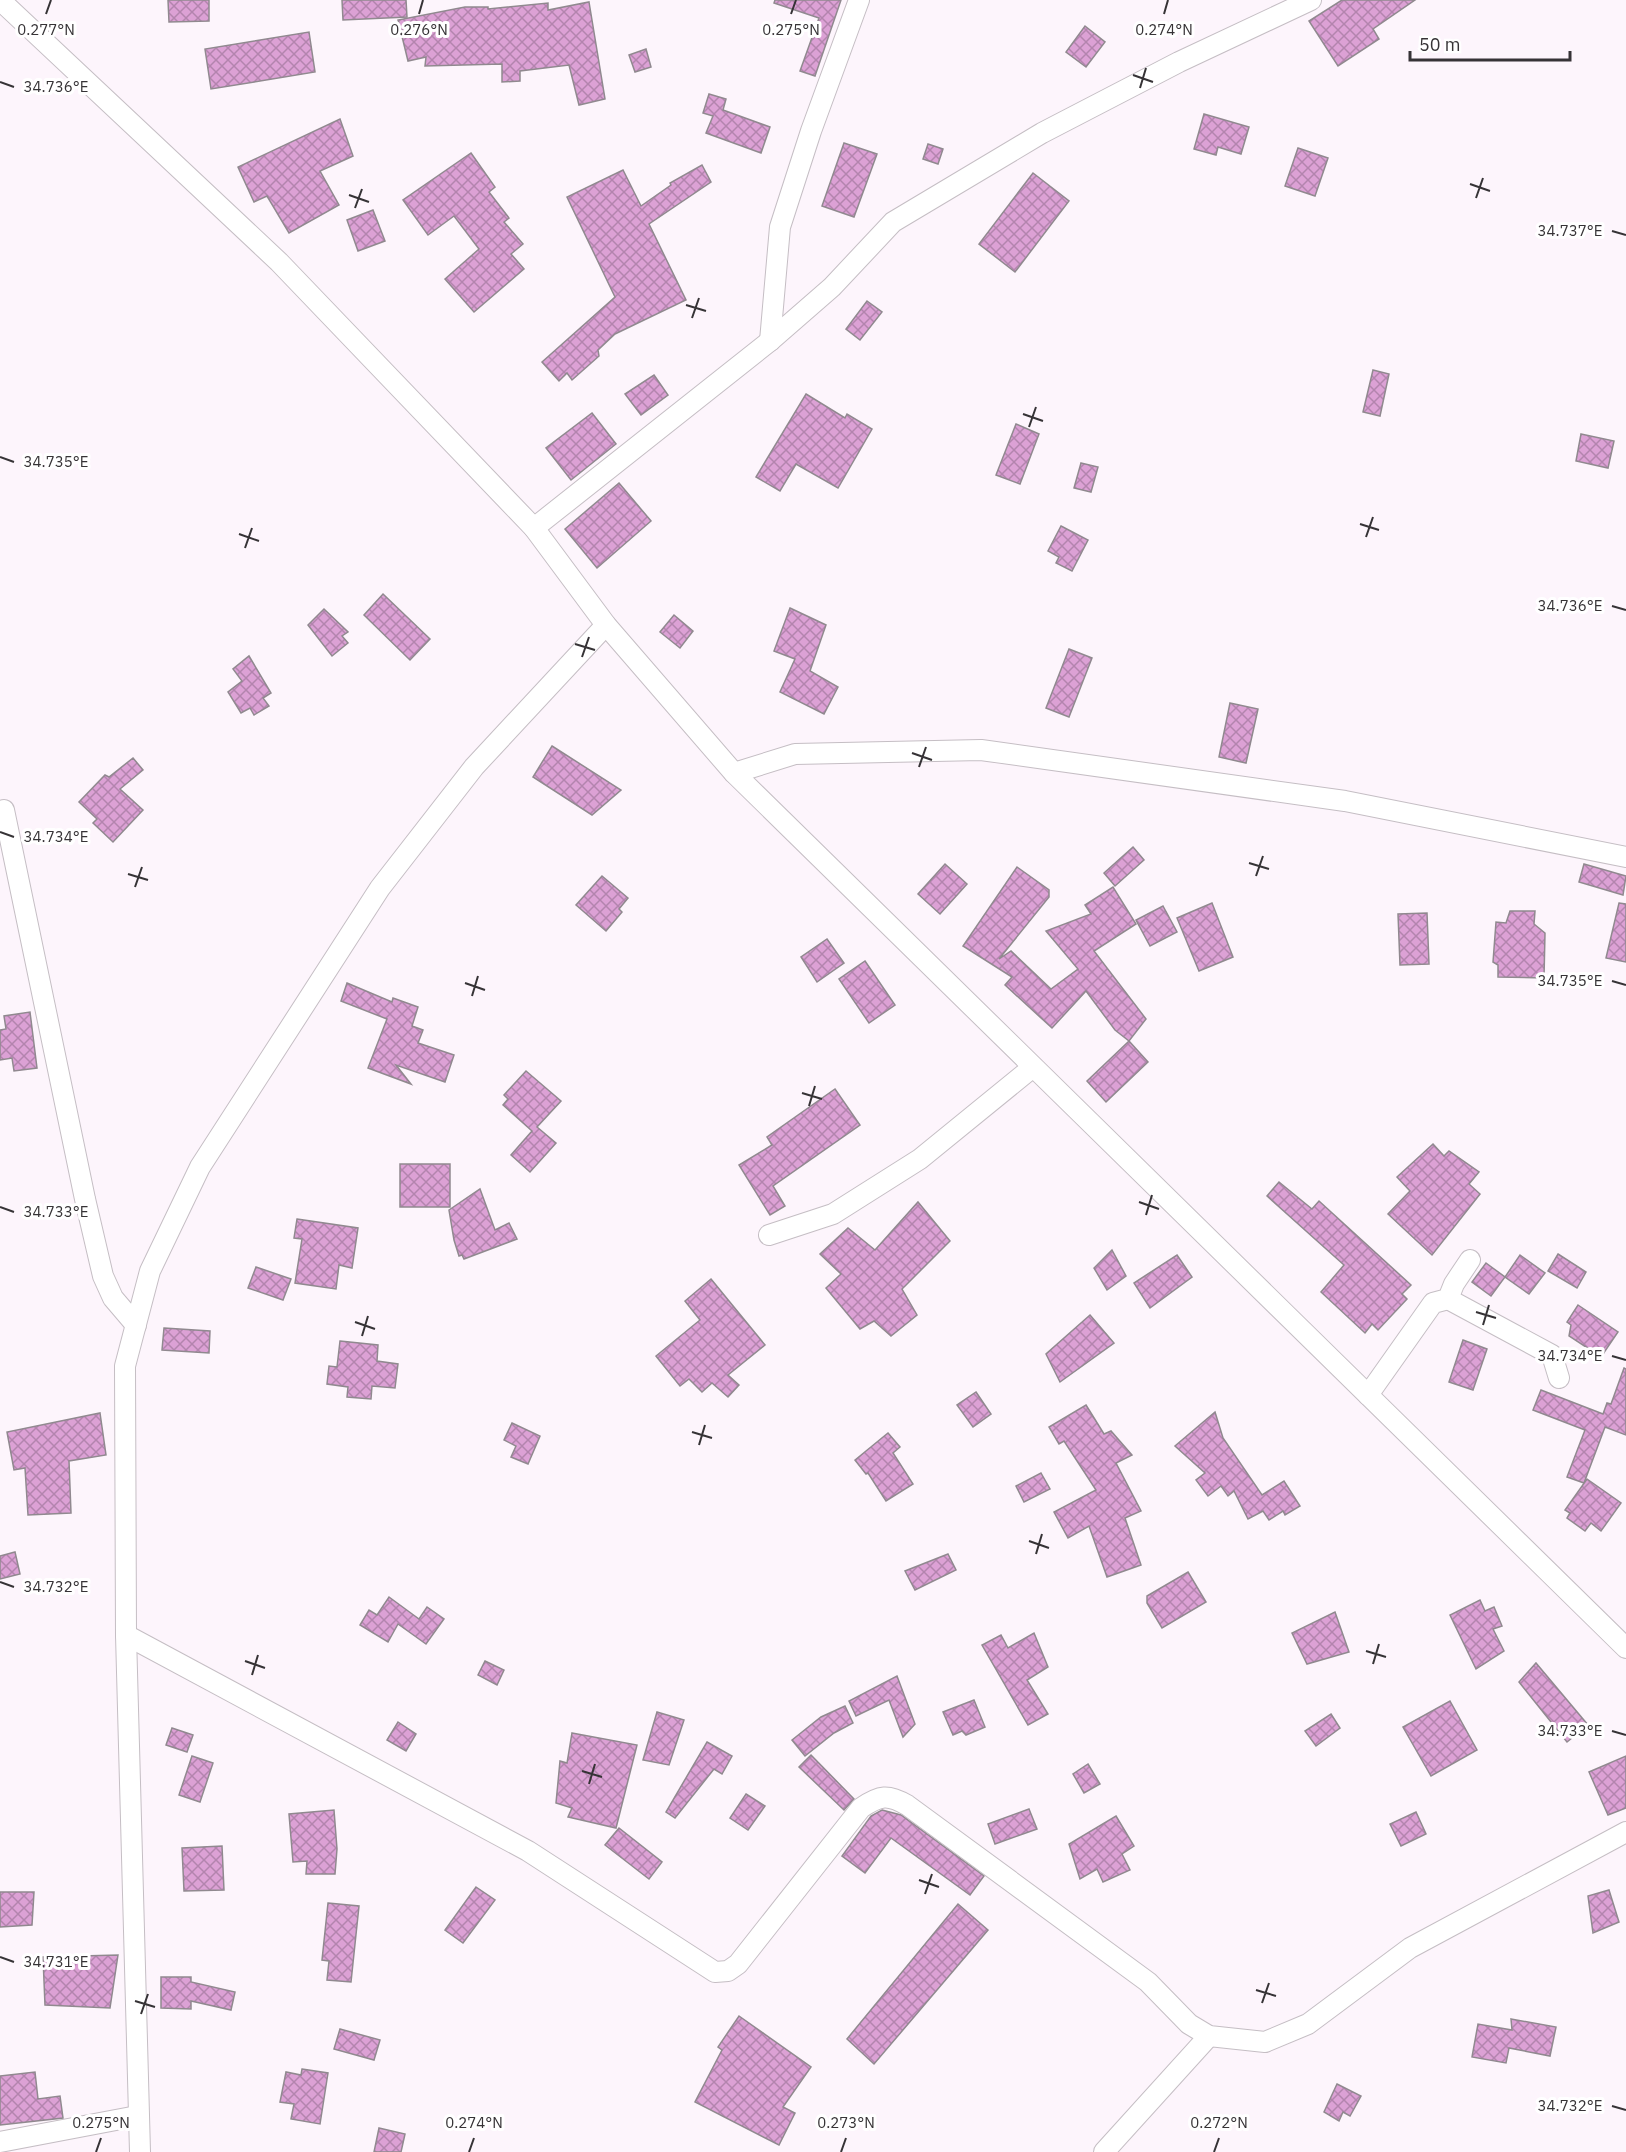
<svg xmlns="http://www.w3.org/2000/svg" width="1626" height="2152" font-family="'IBM Plex Sans',sans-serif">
  <defs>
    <pattern id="building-cross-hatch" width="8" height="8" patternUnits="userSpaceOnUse" patternTransform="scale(1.5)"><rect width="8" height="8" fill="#dca1d5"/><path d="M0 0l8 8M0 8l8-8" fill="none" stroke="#b384ae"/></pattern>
  </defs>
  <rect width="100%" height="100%" fill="#fdf5fc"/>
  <g fill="url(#building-cross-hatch)" stroke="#90898f" stroke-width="1.5">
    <polygon points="168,0 209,0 209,21 169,22"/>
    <polygon points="342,0 406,0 407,17 343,20"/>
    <polygon points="775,0 841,0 815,76 800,71 819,18 774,3"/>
    <polygon points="1342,0 1415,0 1373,29 1379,39 1338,66 1309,21"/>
    <polygon points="589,2 605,99 579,105 569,65 520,71 520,81 502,82 502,64 425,66 426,57 408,61 398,20 465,7 488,7 488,9 548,3 548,10"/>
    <polygon points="1085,26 1105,42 1086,67 1066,52"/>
    <polygon points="309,32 315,72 211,89 205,49"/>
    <polygon points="646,49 651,67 635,72 629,55"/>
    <polygon points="709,94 726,99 723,110 770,127 761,153 706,133 713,116 703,113"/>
    <polygon points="1204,114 1249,127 1241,154 1218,147 1216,155 1194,149"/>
    <polygon points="340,119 353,156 320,171 339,205 289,233 267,196 254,202 238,167"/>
    <polygon points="844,143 877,154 854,217 822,206"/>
    <polygon points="928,144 943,149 938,164 923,159"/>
    <polygon points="1298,148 1328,158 1315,196 1285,186"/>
    <polygon points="471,153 495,187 489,192 509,218 504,222 523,244 511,254 524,269 474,312 445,279 479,249 454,216 428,235 403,200"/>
    <polygon points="702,165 711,182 649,224 686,300 615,334 598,350 599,356 572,380 567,373 559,381 542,362 615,297 567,197 623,170 641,206 671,185 670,183"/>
    <polygon points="1033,173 1069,201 1015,272 979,244"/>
    <polygon points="373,210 385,241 358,251 347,220"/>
    <polygon points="867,301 882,312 860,340 846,329"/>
    <polygon points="1373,370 1389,374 1380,416 1363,412"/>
    <polygon points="654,375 668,395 641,415 625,394"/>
    <polygon points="806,394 845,418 847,414 872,429 838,488 796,464 780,491 756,477"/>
    <polygon points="592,413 616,444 571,480 546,448"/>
    <polygon points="1016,424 1039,434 1020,484 996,475"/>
    <polygon points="1581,434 1614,441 1608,468 1576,461"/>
    <polygon points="1081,463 1098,467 1091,492 1074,488"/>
    <polygon points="619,483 651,521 597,568 565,529"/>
    <polygon points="1061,526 1088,540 1072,571 1056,563 1059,557 1048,551"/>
    <polygon points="383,594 430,639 410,660 364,615"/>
    <polygon points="790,608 826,625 810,671 838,687 824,714 780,692 795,659 774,651"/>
    <polygon points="324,609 348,632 342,636 348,643 332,656 308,625"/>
    <polygon points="674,615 693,631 680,648 660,632"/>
    <polygon points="1069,649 1092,658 1069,717 1046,708"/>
    <polygon points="249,656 271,693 263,698 269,706 254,715 250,708 241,713 228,692 242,681 233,669"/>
    <polygon points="1230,703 1258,709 1246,763 1219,757"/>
    <polygon points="552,746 621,790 592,815 533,777"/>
    <polygon points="133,758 143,770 120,789 143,810 113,842 93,823 97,819 79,802 105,775 109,777"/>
    <polygon points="1133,847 1144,860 1115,886 1104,873"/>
    <polygon points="945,864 967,884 940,914 918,894"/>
    <polygon points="1584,864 1626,876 1623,895 1579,882"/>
    <polygon points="1017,867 1049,890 1049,897 999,959 1011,951 1051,989 1078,969 1046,931 1091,914 1085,905 1113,887 1136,924 1094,951 1146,1019 1129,1041 1115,1030 1086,991 1052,1028 1005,985 1012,977 963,946"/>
    <polygon points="602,876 628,898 619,909 622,912 606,931 576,905"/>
    <polygon points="1212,903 1233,957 1199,971 1177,918"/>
    <polygon points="1619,903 1626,904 1626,962 1606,958"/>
    <polygon points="1163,906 1177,932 1150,946 1136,920"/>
    <polygon points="1510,911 1535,911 1534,924 1545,933 1544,978 1498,977 1498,965 1493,962 1496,922 1506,923"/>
    <polygon points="1427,913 1429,964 1400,965 1398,914"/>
    <polygon points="827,939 844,963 817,982 801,957"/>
    <polygon points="865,961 895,1005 869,1023 839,979"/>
    <polygon points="347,983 392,1002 393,998 418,1007 412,1026 423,1030 418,1043 454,1055 445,1082 396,1065 411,1084 368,1068 387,1019 341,1001"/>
    <polygon points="30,1012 37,1068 14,1071 12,1058 0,1060 0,1030 6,1029 4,1016"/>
    <polygon points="1129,1041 1148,1062 1106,1102 1087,1081"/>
    <polygon points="526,1071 561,1101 537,1127 556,1143 530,1172 511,1155 532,1131 503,1105 508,1099 504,1095"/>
    <polygon points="835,1089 860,1125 773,1186 785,1206 770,1215 739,1165 772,1145 767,1137"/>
    <polygon points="1433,1144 1444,1156 1449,1151 1479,1172 1469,1184 1480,1194 1432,1255 1388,1214 1410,1191 1397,1177"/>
    <rect x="400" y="1164" width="50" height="43"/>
    <polygon points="1279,1182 1312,1209 1319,1201 1411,1285 1402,1294 1407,1299 1378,1330 1372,1324 1365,1333 1321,1292 1344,1265 1267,1196"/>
    <polygon points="480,1189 495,1230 509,1223 517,1239 464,1259 462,1255 459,1256 454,1240 449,1210"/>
    <polygon points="918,1202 950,1241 902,1289 917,1315 891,1336 874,1321 860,1329 826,1288 841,1274 820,1254 848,1228 875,1250"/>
    <polygon points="297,1219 358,1228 352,1268 339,1265 336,1289 295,1283 302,1239 294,1238"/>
    <polygon points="1112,1250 1126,1276 1107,1290 1094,1268"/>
    <polygon points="1558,1254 1586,1272 1577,1288 1548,1271"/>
    <polygon points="1177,1255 1192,1277 1150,1308 1134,1283"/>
    <polygon points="1520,1255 1545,1273 1529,1294 1505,1277"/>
    <polygon points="1486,1263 1505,1277 1491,1296 1472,1282"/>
    <polygon points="256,1267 291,1279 283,1300 248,1288"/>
    <polygon points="711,1279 765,1345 728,1375 739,1385 728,1397 712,1383 702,1392 689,1379 680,1386 656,1356 700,1320 685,1301"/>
    <polygon points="1578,1305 1618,1332 1601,1357 1569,1336 1571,1325 1567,1322"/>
    <polygon points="1090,1315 1114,1343 1060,1382 1046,1354"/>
    <polygon points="164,1328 210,1331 209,1353 162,1350"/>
    <polygon points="1463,1340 1487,1349 1473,1390 1449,1382"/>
    <polygon points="340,1341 378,1345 377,1361 398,1364 395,1388 372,1386 371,1399 347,1397 348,1387 327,1384 329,1366 337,1367"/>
    <polygon points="1624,1368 1626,1369 1626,1435 1605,1427 1584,1483 1567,1477 1585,1430 1533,1410 1541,1390 1603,1414 1607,1403 1611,1404"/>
    <polygon points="976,1392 991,1414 973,1427 957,1405"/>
    <polygon points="1086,1405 1104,1434 1111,1431 1132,1455 1116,1463 1141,1511 1125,1518 1141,1565 1107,1577 1089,1526 1068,1538 1054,1512 1096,1490 1064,1441 1059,1444 1049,1427"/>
    <polygon points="1215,1412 1223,1438 1262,1495 1284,1481 1300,1506 1285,1515 1283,1511 1269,1520 1263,1511 1248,1519 1234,1491 1228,1496 1221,1486 1208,1496 1196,1480 1205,1473 1175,1446"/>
    <polygon points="100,1413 106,1455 69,1461 71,1513 28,1515 25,1468 14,1470 7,1432"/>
    <polygon points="512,1423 540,1436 528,1464 511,1457 516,1446 504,1440"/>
    <polygon points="888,1433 900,1447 893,1453 913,1484 886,1501 868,1473 866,1474 855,1460"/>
    <polygon points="1041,1473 1050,1489 1024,1502 1016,1486"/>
    <polygon points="1587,1479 1621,1503 1601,1531 1591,1523 1585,1531 1567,1518 1570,1513 1565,1510"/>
    <polygon points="15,1552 20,1574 0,1579 0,1556"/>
    <polygon points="948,1554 956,1570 915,1590 905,1571"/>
    <polygon points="1188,1572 1206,1602 1162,1628 1147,1603 1147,1596"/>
    <polygon points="389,1597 419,1619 427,1607 444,1619 426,1644 398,1624 388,1642 360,1625 369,1610 377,1615"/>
    <polygon points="1480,1600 1485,1611 1494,1607 1502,1626 1493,1629 1504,1651 1476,1669 1450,1615"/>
    <polygon points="1335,1612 1349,1652 1307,1664 1292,1633"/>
    <polygon points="1034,1633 1048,1667 1027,1680 1048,1714 1028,1725 982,1645 1001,1635 1008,1648"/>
    <polygon points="485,1661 504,1670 497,1685 478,1675"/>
    <polygon points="1536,1663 1588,1725 1567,1742 1519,1682"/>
    <polygon points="897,1676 915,1724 903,1737 889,1700 856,1716 849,1701"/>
    <polygon points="974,1700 985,1727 966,1735 962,1731 953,1735 943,1712"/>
    <polygon points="1450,1701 1477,1750 1431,1776 1403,1727"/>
    <polygon points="845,1706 853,1723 834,1733 805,1756 792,1740 821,1717"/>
    <polygon points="657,1712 684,1720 669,1765 643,1760"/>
    <polygon points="1331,1714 1340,1728 1316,1746 1305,1731"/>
    <polygon points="398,1722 416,1734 406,1751 387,1740"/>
    <polygon points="172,1728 193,1735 187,1752 166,1745"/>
    <polygon points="572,1733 637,1745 616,1828 568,1817 572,1808 556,1803 560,1761 567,1763"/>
    <polygon points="707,1742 732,1756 722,1774 714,1769 675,1818 666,1812"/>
    <polygon points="811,1755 854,1799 844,1810 799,1767"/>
    <polygon points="192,1756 213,1763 200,1802 179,1795"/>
    <polygon points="1626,1756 1626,1808 1608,1815 1589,1772"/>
    <polygon points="1088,1764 1100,1784 1084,1793 1073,1774"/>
    <polygon points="746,1794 765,1806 748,1830 730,1818"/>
    <polygon points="1029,1809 1037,1829 995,1844 988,1824"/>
    <polygon points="334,1810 337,1849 335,1874 306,1874 307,1861 293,1862 289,1814"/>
    <polygon points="882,1810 901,1815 984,1876 970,1895 891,1838 865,1873 842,1856 871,1816"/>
    <polygon points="1416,1812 1426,1834 1401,1846 1390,1824"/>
    <polygon points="1116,1816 1134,1846 1122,1854 1130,1870 1103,1882 1097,1869 1080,1879 1069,1844"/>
    <polygon points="619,1828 662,1862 649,1879 605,1845"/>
    <polygon points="222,1846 224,1890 184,1891 182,1848"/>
    <polygon points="476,1887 495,1900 463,1943 445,1930"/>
    <polygon points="1609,1890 1619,1922 1593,1933 1588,1896"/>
    <polygon points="0,1892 34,1892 32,1925 0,1927"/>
    <polygon points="328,1903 359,1906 351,1982 327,1980 329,1961 322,1960"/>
    <polygon points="958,1904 988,1930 874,2064 847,2039"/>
    <polygon points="118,1955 110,2008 45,2005 43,1957"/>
    <polygon points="161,1977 191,1977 191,1982 235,1992 231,2010 191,2001 191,2009 161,2008"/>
    <polygon points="739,2016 811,2067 783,2107 795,2113 779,2145 695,2102 722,2050 718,2047"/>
    <polygon points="1511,2019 1556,2027 1550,2056 1509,2048 1506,2063 1472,2057 1478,2024 1512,2030"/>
    <polygon points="340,2029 380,2040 374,2060 334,2049"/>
    <polygon points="302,2069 328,2073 320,2124 291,2119 294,2104 280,2102 286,2072 301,2075"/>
    <polygon points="35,2072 38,2099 60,2096 63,2118 0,2125 0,2076"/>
    <polygon points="1337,2084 1361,2096 1350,2116 1343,2112 1339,2121 1324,2112"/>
    <polygon points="379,2128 405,2134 401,2152 374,2152"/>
  </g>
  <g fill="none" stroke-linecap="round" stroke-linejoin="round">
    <defs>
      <g id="minor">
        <polyline points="0,0 279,262 534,528 606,625 734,773 1626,1648"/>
        <polyline points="770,341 780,227 811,131 859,0"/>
        <polyline points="534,528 770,341 832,287 893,222 1042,133 1179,62 1311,0"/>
        <polyline points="734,773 795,754 981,750 1345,801 1626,857"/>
        <polyline points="4,810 85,1199 103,1276 113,1298 136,1325"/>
        <polyline points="769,1235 833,1214 920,1159 1033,1067"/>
        <polyline points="1448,1299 1552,1355 1559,1378"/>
        <polyline points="1368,1395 1433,1303 1448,1299 1454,1284 1470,1260"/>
        <path d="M126,1635L528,1851L715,1972L728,1971L738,1964L861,1808C880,1795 888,1794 907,1805L1148,1982L1189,2024L1209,2036L1265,2042L1308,2024L1410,1948L1626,1832"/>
        <polyline points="0,2142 137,2116"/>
        <polyline points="140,2152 126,1635 125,1366 150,1271 200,1167 380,888 474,767 606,625"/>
        <polyline points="1104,2152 1209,2036"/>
      </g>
    </defs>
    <use href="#minor" stroke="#c5bec4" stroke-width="22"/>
    <use href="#minor" stroke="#fff" stroke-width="20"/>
  </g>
  <path fill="none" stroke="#363336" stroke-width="2" d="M46,14L51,0M419,14L423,0M791,14L796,0M1164,14L1168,0M1133,75L1153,82M0,82L14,87M1140,88L1146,68M1470,184L1490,191M349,195L369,202M1476,198L1483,178M355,208L362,189M1612,231L1626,235M686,305L706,311M692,318L699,298M1023,414L1043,421M1029,427L1036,407M0,457L14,462M1360,524L1379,530M239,534L259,541M1366,537L1373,517M245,548L252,528M1612,606L1626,610M575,644L595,650M582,657L589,637M912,753L932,760M919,767L926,747M0,832L14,837M1249,863L1269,869M128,874L148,880M1256,876L1263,856M135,887L142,867M1612,981L1626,985M465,983L485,990M472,996L478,976M802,1093L822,1099M809,1106L815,1086M1139,1202L1159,1209M0,1207L14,1212M1146,1215L1152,1195M1476,1312L1496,1318M355,1322L375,1329M1483,1325L1489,1305M362,1336L368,1316M1612,1356L1626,1360M692,1432L712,1438M699,1445L705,1425M1029,1541L1049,1548M1036,1554L1042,1534M0,1582L14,1587M1366,1651L1386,1657M245,1661L265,1668M1373,1664L1379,1644M252,1675L258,1655M1612,1731L1626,1735M582,1771L602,1777M589,1784L595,1764M919,1880L939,1887M925,1894L932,1874M0,1957L14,1962M1256,1990L1276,1996M135,2001L155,2007M1262,2003L1269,1983M141,2014L148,1994M1612,2106L1626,2110M96,2152L101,2138M469,2152L474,2138M841,2152L846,2138M1214,2152L1219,2138"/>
  <g font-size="15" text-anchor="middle" fill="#363336" stroke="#fff" stroke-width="6" stroke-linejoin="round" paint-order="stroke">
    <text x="46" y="35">0.277°N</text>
    <text x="419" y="35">0.276°N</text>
    <text x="791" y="35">0.275°N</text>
    <text x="1164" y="35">0.274°N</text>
    <text x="56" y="92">34.736°E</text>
    <text x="1570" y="236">34.737°E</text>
    <text x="56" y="467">34.735°E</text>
    <text x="1570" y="611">34.736°E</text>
    <text x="56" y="842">34.734°E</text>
    <text x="1570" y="986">34.735°E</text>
    <text x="56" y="1217">34.733°E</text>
    <text x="1570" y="1361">34.734°E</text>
    <text x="56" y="1592">34.732°E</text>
    <text x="1570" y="1736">34.733°E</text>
    <text x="56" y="1967">34.731°E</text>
    <text x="1570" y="2111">34.732°E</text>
    <text x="101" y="2128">0.275°N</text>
    <text x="474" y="2128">0.274°N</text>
    <text x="846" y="2128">0.273°N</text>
    <text x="1219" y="2128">0.272°N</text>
  </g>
  <path d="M1410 51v9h160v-9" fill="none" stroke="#363336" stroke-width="3"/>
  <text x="1419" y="51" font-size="18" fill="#363336" stroke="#ffffff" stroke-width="4.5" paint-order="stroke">50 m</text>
</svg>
